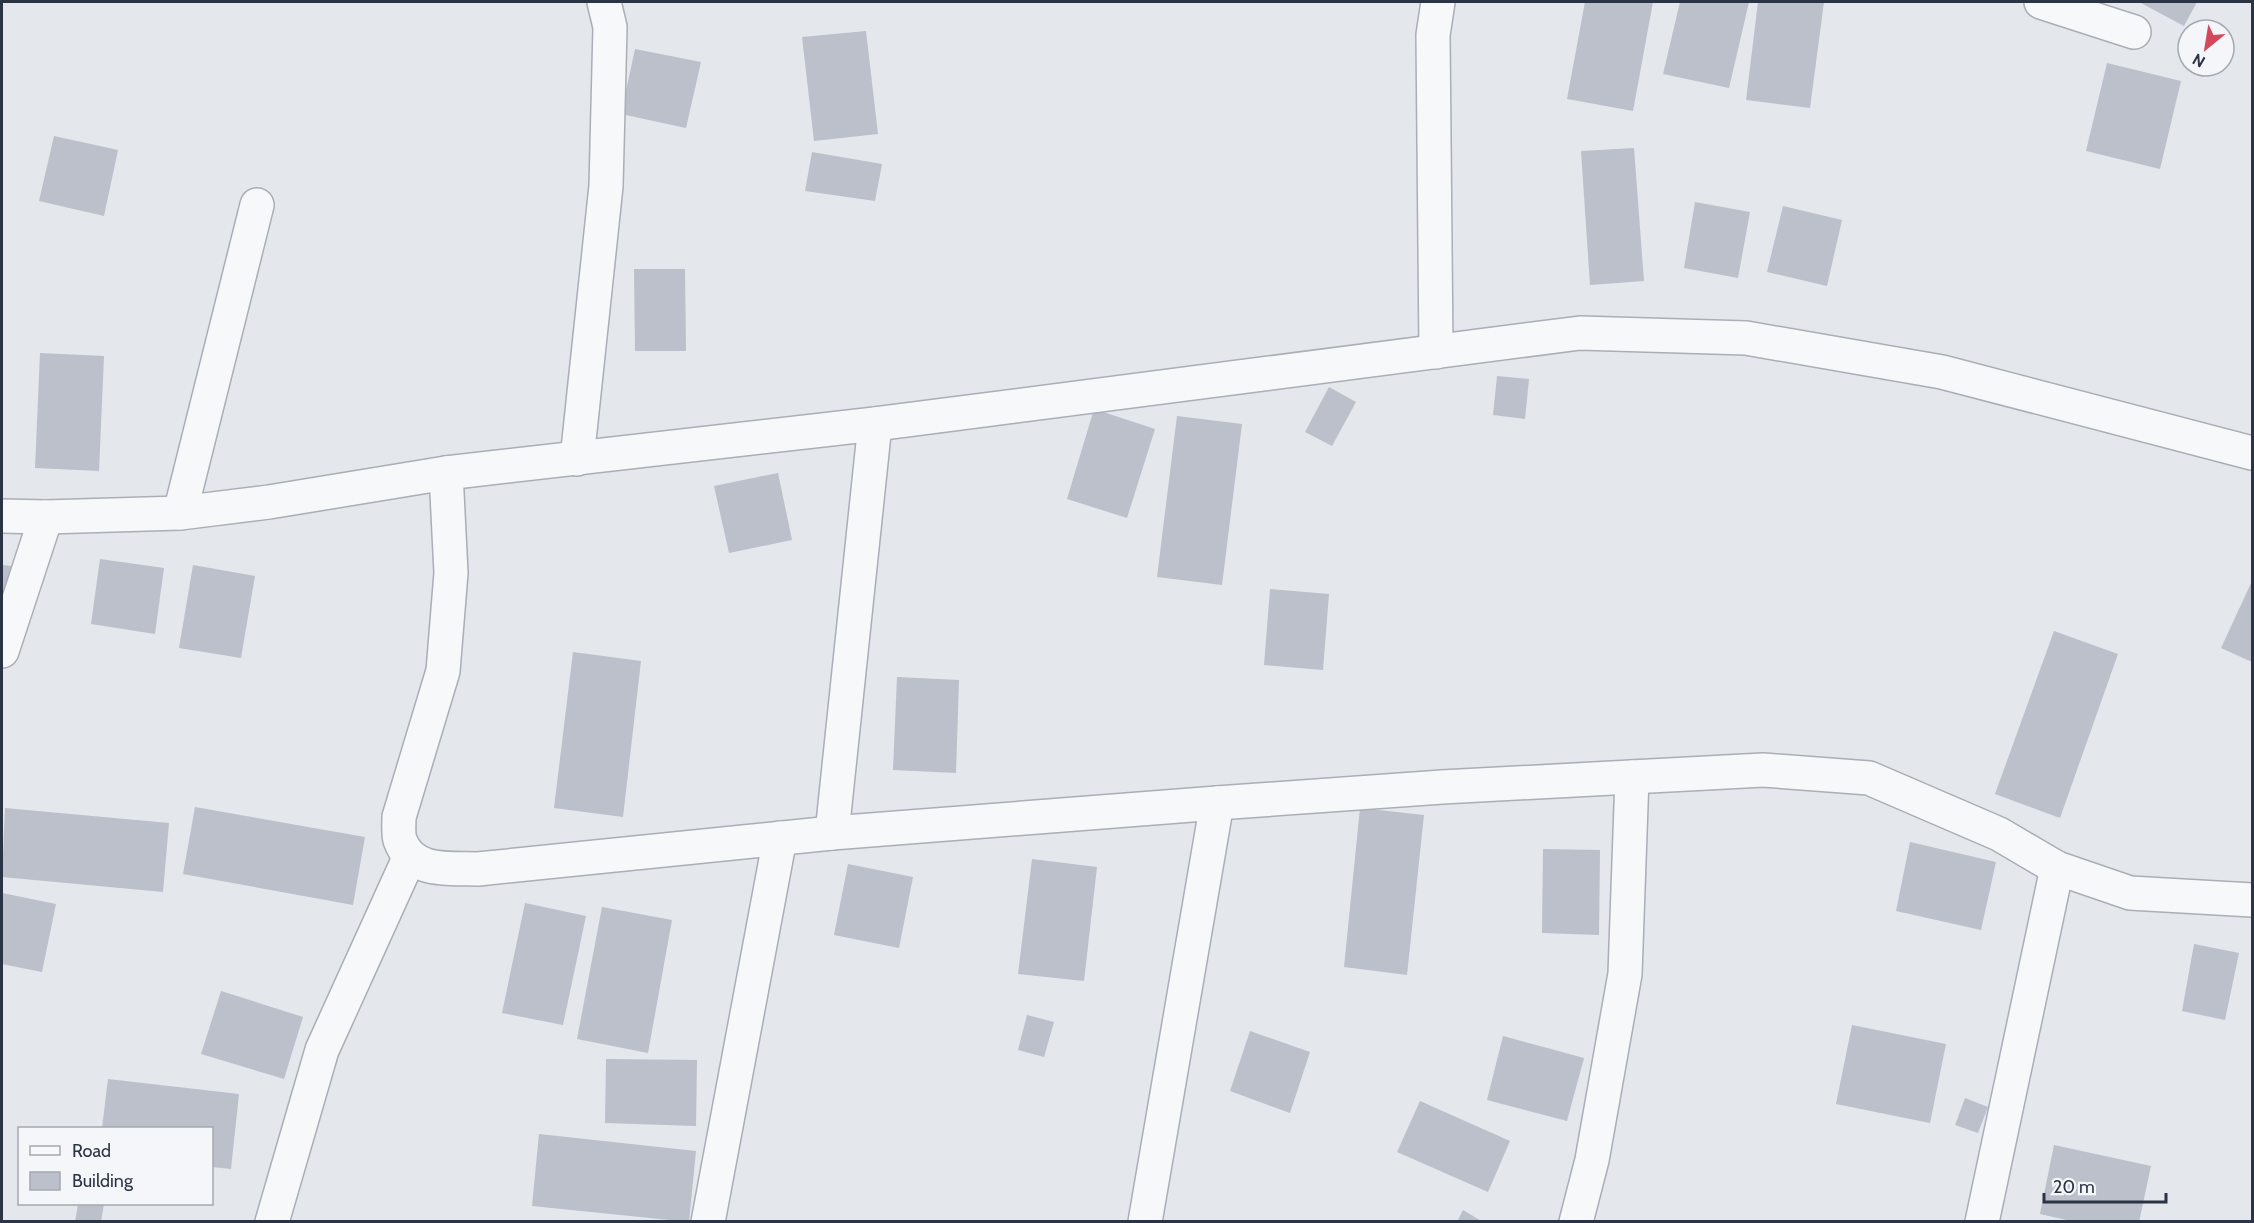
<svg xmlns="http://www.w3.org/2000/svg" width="2254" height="1223" font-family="Cabin,sans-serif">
  <rect width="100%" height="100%" fill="#e4e7ec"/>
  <g fill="#bbc0ca">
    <polygon points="1585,2 1653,2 1633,111 1567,99"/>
    <polygon points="1680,2 1749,2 1729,88 1663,74"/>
    <polygon points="1758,2 1824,2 1810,108 1746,100"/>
    <polygon points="2139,2 2197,2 2184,26"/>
    <polygon points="866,31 878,134 814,141 802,37"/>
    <polygon points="635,49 701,62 686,128 621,114"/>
    <polygon points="2107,63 2181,81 2160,169 2086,151"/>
    <polygon points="54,136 118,150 104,216 39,201"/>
    <polygon points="1634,148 1644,281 1590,285 1581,151"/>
    <polygon points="812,152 882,164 875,201 805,191"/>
    <polygon points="1695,202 1750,212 1738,278 1684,268"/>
    <polygon points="1783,206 1842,220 1827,286 1767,272"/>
    <polygon points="634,269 685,269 686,351 635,351"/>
    <polygon points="40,353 104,356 99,471 35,468"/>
    <polygon points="1497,376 1529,379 1525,419 1493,415"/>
    <polygon points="1329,387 1356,402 1332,446 1305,432"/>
    <polygon points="1094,409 1155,429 1127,518 1067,499"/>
    <polygon points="1177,416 1242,424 1222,585 1157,577"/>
    <polygon points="778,473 792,540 729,553 714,486"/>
    <polygon points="100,559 164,568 155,634 91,624"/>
    <polygon points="2,565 12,566 10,596 2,596"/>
    <polygon points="193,565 255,576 241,658 179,648"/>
    <polygon points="2252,581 2252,662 2221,648"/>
    <polygon points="1270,589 1329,594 1323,670 1264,665"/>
    <polygon points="2054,631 2118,654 2060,818 1995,794"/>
    <polygon points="573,652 641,661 623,817 554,808"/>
    <polygon points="897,677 959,680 956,773 893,770"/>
    <polygon points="195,807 365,837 353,905 183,874"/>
    <polygon points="5,808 169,823 163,892 2,877"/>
    <polygon points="1360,808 1424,815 1407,975 1344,967"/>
    <polygon points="1910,842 1996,862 1981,930 1896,911"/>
    <polygon points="1543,849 1600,850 1599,935 1542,933"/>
    <polygon points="1032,859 1097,867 1084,981 1018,974"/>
    <polygon points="848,864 913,877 899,948 834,935"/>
    <polygon points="2,893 56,904 42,972 2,964"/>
    <polygon points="525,903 586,916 563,1025 502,1013"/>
    <polygon points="602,907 672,920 648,1053 577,1039"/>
    <polygon points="2194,944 2239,953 2225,1020 2182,1011"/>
    <polygon points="221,991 303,1017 284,1079 201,1054"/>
    <polygon points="1027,1015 1054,1022 1044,1057 1018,1050"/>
    <polygon points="1852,1025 1946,1044 1930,1123 1836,1104"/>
    <polygon points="1250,1031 1310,1052 1290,1113 1230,1091"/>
    <polygon points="1503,1036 1584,1058 1567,1121 1487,1100"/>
    <polygon points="606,1059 697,1060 696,1126 605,1123"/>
    <polygon points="108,1079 239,1094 231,1169 212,1167 212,1128 102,1128"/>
    <polygon points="1965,1098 1988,1107 1978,1133 1955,1125"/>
    <polygon points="1420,1101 1510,1141 1488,1192 1397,1152"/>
    <polygon points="539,1134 696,1151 689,1222 532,1206"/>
    <polygon points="2054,1145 2151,1166 2139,1222 2075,1222 2040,1214"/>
    <polygon points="78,1204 104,1204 101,1222 75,1222"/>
    <polygon points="1463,1210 1483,1222 1457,1222"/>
  </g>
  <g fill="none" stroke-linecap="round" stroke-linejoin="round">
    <defs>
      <g id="street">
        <polyline points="2041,2 2134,32"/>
        <polyline points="1436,352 1433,35 1438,2"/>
        <polyline points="577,459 606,186 610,27 604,2"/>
        <path d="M446,473L451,573L443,671L399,817C399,824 398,834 400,840C412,874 450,868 478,869L832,833L1217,803L1442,787L1763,770L1869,778L1999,834L2057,868L2130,893L2252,900"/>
        <polyline points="180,513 257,205"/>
        <polyline points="2,516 46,517 180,513 269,502 446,473 875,424 1580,333 1746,338 1942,372 2252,453"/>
        <polyline points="2,651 46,517"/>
        <polyline points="832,833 875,424"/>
        <polyline points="272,1222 322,1050 410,856"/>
        <polyline points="708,1222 780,838"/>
        <polyline points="1145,1222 1217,803"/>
        <polyline points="1576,1222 1592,1160 1625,974 1632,777"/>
        <polyline points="1982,1222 2057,868"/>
      </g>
    </defs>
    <use href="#street" stroke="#a9aeb7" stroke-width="36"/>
    <use href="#street" stroke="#f7f8fa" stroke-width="33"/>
  </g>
  <rect width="2254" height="1223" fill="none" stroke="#2b3445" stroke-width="6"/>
  <rect x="18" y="1127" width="195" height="78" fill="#f4f6f9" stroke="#a4a8b1" stroke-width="1.5"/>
  <rect x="30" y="1146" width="30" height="9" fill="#f7f8fa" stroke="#a4a8b1" stroke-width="1.5"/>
  <text x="72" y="1157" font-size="18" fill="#2b3445">Road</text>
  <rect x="30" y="1172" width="30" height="18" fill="#bbc0ca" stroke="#a4a8b1" stroke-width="1.5"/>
  <text x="72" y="1187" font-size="18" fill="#2b3445">Building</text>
  <g transform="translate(2206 48) rotate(210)"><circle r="28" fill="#f4f6f9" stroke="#a4a8b1" stroke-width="1.5"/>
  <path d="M0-4.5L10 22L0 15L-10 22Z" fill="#d1495b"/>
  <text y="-9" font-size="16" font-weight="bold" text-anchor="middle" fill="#2b3445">N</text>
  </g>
  <path d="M2044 1193v9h122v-9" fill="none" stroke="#2b3445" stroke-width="3"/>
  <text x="2053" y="1193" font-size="18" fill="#2b3445" stroke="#f4f6f9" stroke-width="4.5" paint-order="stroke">20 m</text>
</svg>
